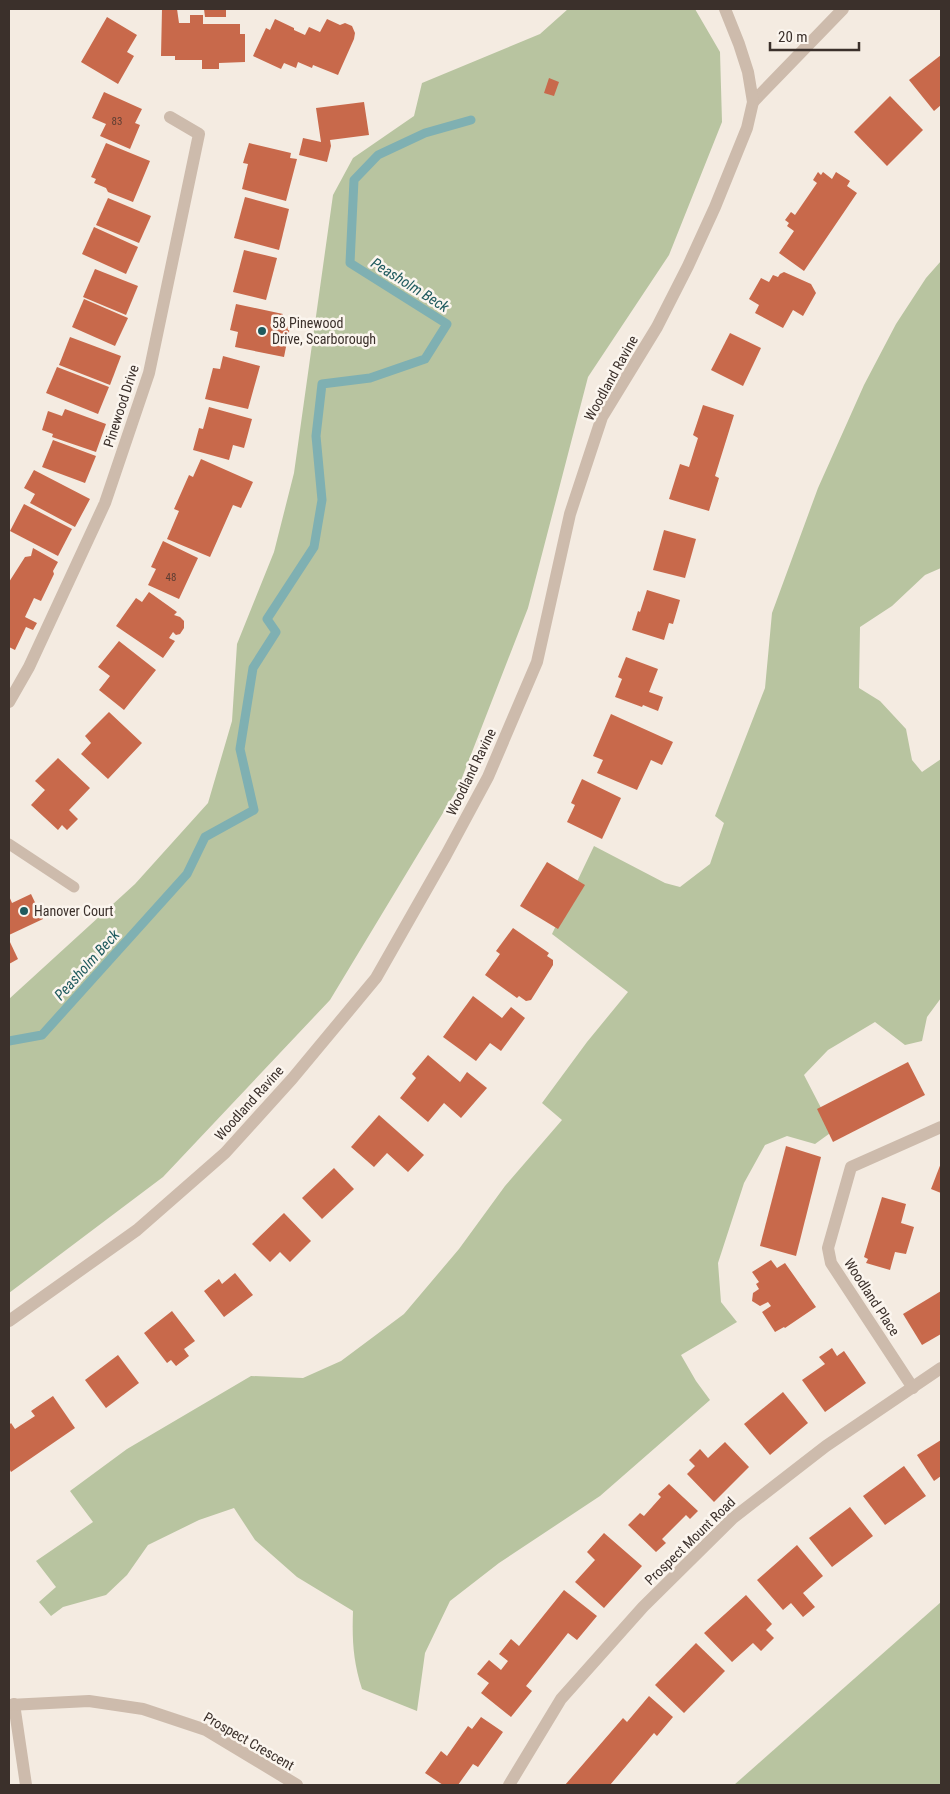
<svg xmlns="http://www.w3.org/2000/svg" width="950" height="1794" font-family="'Roboto Condensed',sans-serif">
  <rect width="100%" height="100%" fill="#f4ebe1"/>
  <g fill="#b8c4a0">
    <polygon points="568,9 695,9 720,52 722,122 669,255 588,377 528,608 458,788 330,1000 163,1177 9,1293 9,999 135,884 208,803 232,721 237,644 274,552 294,473 333,195 353,158 414,116 422,83 540,34"/>
    <path d="M941,261V568L925,575L892,606L860,627L859,688L880,701L906,729L912,760L922,772L941,759V998L927,1017L922,1041L905,1045L875,1022L828,1050L804,1075L833,1131L815,1144L787,1136L765,1145L744,1183L718,1263L721,1302L737,1322L681,1355L696,1381L710,1400L600,1496L499,1563L450,1601L425,1653L417,1711L362,1689C353,1661 352,1640 353,1611L297,1577L255,1540L234,1508L199,1520L148,1545L127,1575L106,1595L63,1607L51,1616L39,1602L56,1587L36,1561L93,1522L70,1491L127,1449L251,1376L303,1378L341,1361L404,1314L459,1249L505,1186L562,1120L542,1103L587,1042L628,992L552,934L594,846L665,883L680,887L710,864L724,823L715,816L765,688L772,613L818,488L864,385L896,324L926,278Z"/>
    <polygon points="941,1602 941,1785 734,1785"/>
  </g>
  <g fill="none" stroke-linecap="round" stroke-linejoin="round">
    <polyline stroke="#7fb0b2" stroke-width="9" points="9,1041 42,1035 187,874 205,837 254,810 240,749 253,668 276,632 267,619 314,547 322,500 316,436 322,384 370,378 425,359 447,324 350,263 354,180 378,155 425,133 471,120"/>
  </g>
  <g fill="#c8694b">
    <polygon points="162,9 177,9 179,23 190,23 190,15 203,15 203,24 240,24 240,34 245,34 245,62 219,63 219,69 202,69 202,60 175,60 175,56 161,56"/>
    <polygon points="204,9 226,9 226,17 205,17"/>
    <polygon points="107,17 137,35 127,52 134,56 118,84 81,62"/>
    <polygon points="275,19 294,28 294,30 305,35 309,27 320,32 327,19 340,25 345,23 352,26 355,33 354,39 338,75 313,65 312,68 298,62 296,68 284,63 281,69 253,56 266,28 270,30"/>
    <polygon points="941,55 941,105 934,111 909,80"/>
    <polygon points="549,78 559,82 554,96 544,93"/>
    <polygon points="104,92 142,109 135,123 140,125 130,149 100,136 106,124 92,118"/>
    <polygon points="890,96 923,130 887,166 854,132"/>
    <polygon points="364,102 369,135 330,140 331,146 327,162 299,155 303,138 321,142 316,108"/>
    <polygon points="106,143 150,161 133,202 108,192 106,188 94,183 96,179 91,177"/>
    <polygon points="249,143 291,153 290,158 297,159 286,201 242,189 248,164 243,163"/>
    <polygon points="818,172 821,175 823,172 832,179 836,172 850,181 847,186 857,193 804,271 779,253 794,231 787,226 789,223 785,220 791,212 795,215 817,183 813,180"/>
    <polygon points="245,197 289,209 279,250 234,238"/>
    <polygon points="108,198 151,216 139,243 96,225"/>
    <polygon points="94,227 138,247 126,274 82,254"/>
    <polygon points="244,250 277,258 266,300 233,292"/>
    <polygon points="95,269 138,286 126,315 83,297"/>
    <polygon points="784,272 811,284 816,293 803,316 793,310 783,328 755,313 759,305 749,299 761,278 769,282 773,275 778,277 780,274"/>
    <polygon points="84,299 128,318 115,346 72,327"/>
    <polygon points="236,304 283,314 281,325 290,327 284,357 235,347 238,332 230,330"/>
    <polygon points="730,333 761,348 743,386 711,370"/>
    <polygon points="70,337 121,356 110,385 59,365"/>
    <polygon points="223,356 260,366 248,409 205,399 213,368 220,369"/>
    <polygon points="57,367 109,387 98,414 46,393"/>
    <polygon points="703,405 734,415 715,476 719,478 709,511 669,499 680,464 689,467 698,438 693,435"/>
    <polygon points="209,407 252,419 244,448 233,445 229,460 193,450 199,428 203,429"/>
    <polygon points="65,409 106,424 96,452 52,437 53,434 42,430 48,411 62,416"/>
    <polygon points="53,440 96,456 85,483 42,467"/>
    <polygon points="201,459 253,482 241,508 233,505 210,557 167,539 179,511 174,509 189,475 193,477"/>
    <polygon points="34,470 90,499 75,527 30,503 35,494 24,488"/>
    <polygon points="24,504 72,529 58,556 10,531"/>
    <polygon points="664,530 696,539 685,578 653,570"/>
    <polygon points="163,541 198,558 179,599 148,585 156,569 151,567"/>
    <polygon points="33,548 58,562 53,571 54,574 41,601 34,598 25,617 37,623 33,630 26,627 15,650 9,647 9,582 25,557 31,556"/>
    <polygon points="647,590 680,600 673,624 669,623 664,640 632,630 638,611 640,612"/>
    <polygon points="149,592 177,612 174,615 180,617 184,621 184,628 180,634 176,635 173,632 169,638 175,641 163,658 116,626 136,598 142,602"/>
    <polygon points="119,641 156,670 124,710 99,690 110,676 98,667"/>
    <polygon points="626,657 658,669 649,692 663,697 658,711 643,705 642,707 615,697 622,679 618,677"/>
    <polygon points="109,712 142,743 108,779 81,754 91,743 85,736"/>
    <polygon points="611,714 673,742 662,765 651,760 637,790 597,773 603,760 593,756"/>
    <polygon points="58,758 90,788 69,810 78,819 67,830 62,825 58,830 31,805 45,790 35,781"/>
    <polygon points="582,779 621,798 602,839 567,822 575,805 571,803"/>
    <polygon points="547,862 585,885 558,929 520,906"/>
    <polygon points="31,894 43,919 9,935 9,896 12,903"/>
    <polygon points="513,928 549,953 547,956 553,960 553,965 531,1000 526,1001 519,996 517,998 485,975 500,954 496,951"/>
    <polygon points="9,940 18,959 9,964"/>
    <polygon points="473,996 502,1018 511,1007 525,1018 501,1051 490,1043 476,1061 443,1037"/>
    <polygon points="428,1055 460,1082 467,1072 487,1088 461,1118 444,1103 428,1122 400,1098 416,1078 412,1074"/>
    <polygon points="908,1062 925,1095 833,1142 817,1109"/>
    <polygon points="379,1115 424,1155 408,1172 387,1153 374,1167 351,1147"/>
    <polygon points="786,1146 821,1157 796,1256 760,1246"/>
    <polygon points="941,1163 941,1193 931,1189"/>
    <polygon points="334,1168 354,1189 322,1219 302,1198"/>
    <polygon points="882,1197 906,1204 901,1223 914,1227 906,1254 895,1252 890,1270 866,1263 868,1259 864,1257"/>
    <polygon points="284,1213 311,1241 290,1262 280,1252 270,1262 252,1244"/>
    <polygon points="771,1260 777,1268 785,1263 816,1307 785,1328 784,1327 775,1332 762,1312 771,1306 768,1302 760,1306 752,1301 753,1293 759,1289 756,1284 759,1282 752,1272"/>
    <polygon points="235,1273 253,1295 224,1317 204,1291 219,1279 222,1284"/>
    <polygon points="941,1291 941,1334 922,1345 903,1314"/>
    <polygon points="172,1311 195,1341 184,1349 189,1356 176,1366 171,1360 167,1363 144,1333"/>
    <polygon points="832,1348 837,1356 844,1351 866,1383 825,1412 802,1380 825,1364 819,1357"/>
    <polygon points="118,1355 139,1383 106,1408 85,1380"/>
    <polygon points="783,1392 808,1423 770,1455 744,1424"/>
    <polygon points="53,1396 75,1428 11,1472 9,1468 9,1425 11,1423 15,1429 35,1416 31,1411"/>
    <polygon points="941,1440 941,1476 934,1481 917,1455"/>
    <polygon points="725,1442 749,1467 714,1502 687,1474 695,1466 689,1460 700,1449 708,1458"/>
    <polygon points="904,1466 926,1496 885,1525 863,1496"/>
    <polygon points="669,1484 698,1511 690,1519 686,1515 662,1539 666,1543 656,1552 628,1525 640,1513 644,1516 661,1497 658,1494"/>
    <polygon points="850,1507 873,1536 832,1567 809,1538"/>
    <polygon points="604,1533 642,1566 604,1608 575,1582 595,1560 587,1552"/>
    <polygon points="797,1545 823,1576 803,1593 815,1607 803,1617 791,1603 783,1610 757,1580"/>
    <polygon points="564,1590 597,1616 577,1640 568,1633 526,1686 532,1691 511,1717 481,1693 489,1683 477,1674 489,1660 501,1670 508,1661 499,1654 511,1639 519,1646"/>
    <polygon points="746,1595 772,1624 766,1630 774,1638 761,1651 753,1643 732,1662 704,1633"/>
    <polygon points="696,1643 725,1671 684,1713 655,1685"/>
    <polygon points="649,1696 673,1717 657,1736 654,1733 610,1785 565,1785 623,1718 627,1722"/>
    <polygon points="481,1717 503,1732 478,1767 473,1764 458,1785 443,1785 425,1773 441,1751 447,1756 468,1726 472,1729"/>
  </g>
  <g fill="none" stroke-linecap="round" stroke-linejoin="round">
    <polyline stroke="#cdbbac" stroke-width="11" points="9,844 74,887"/>
    <g stroke="#cdbbac" stroke-width="12">
      <polyline points="753,102 843,9"/>
      <polyline points="9,702 29,667 105,503 149,373 199,134 170,117"/>
      <polyline points="9,1321 137,1230 225,1153 292,1079 376,978 446,855 488,777 537,662 570,514 602,417 657,327 688,266 715,207 747,128 753,102 748,72 739,44 725,9"/>
      <polyline points="913,1388 831,1263 828,1248 851,1167 941,1127"/>
      <polyline points="14,1704 26,1785"/>
      <polyline points="9,1705 89,1701 143,1709 206,1730 297,1785"/>
      <polyline points="509,1785 561,1699 643,1607 733,1518 826,1446 941,1368"/>
    </g>
  </g>
  <g fill="#1f5a5e" stroke="#fbf5ee" stroke-width="2">
    <circle cx="262" cy="331" r="5"/>
    <circle cx="24" cy="911" r="5"/>
  </g>
  <g text-anchor="middle" stroke-width="5" stroke-linejoin="round" paint-order="stroke">
    <g font-size="11" fill="#5e3e33">
      <text x="117" y="125">83</text>
      <text x="171" y="581">48</text>
    </g>
    <g font-size="14" fill="#3b302b" stroke="#fbf5ee" text-anchor="start">
      <text x="272" y="328">58 Pinewood<tspan x="272" dy="16">Drive, Scarborough</tspan></text>
      <text x="34" y="916">Hanover Court</text>
    </g>
    <g font-size="14" fill="#3b302b" stroke="#fbf5ee">
      <text transform="translate(611 378) rotate(-61)" y="5">Woodland Ravine</text>
      <text transform="translate(121 406) rotate(-72)" y="5">Pinewood Drive</text>
      <text transform="translate(471 772) rotate(-64)" y="5">Woodland Ravine</text>
      <text transform="translate(249 1103) rotate(-48)" y="5">Woodland Ravine</text>
      <text transform="translate(872 1297) rotate(57)" y="5">Woodland Place</text>
      <text transform="translate(690 1541) rotate(-44)" y="5">Prospect Mount Road</text>
      <text transform="translate(249 1741) rotate(30)" y="5">Prospect Crescent</text>
    </g>
    <g font-size="15" font-style="italic" fill="#1f5a5e" stroke="#fbf5ee">
      <text transform="translate(410 285) rotate(32)" y="5">Peasholm Beck</text>
      <text transform="translate(87 965) rotate(-48)" y="5">Peasholm Beck</text>
    </g>
  </g>
  <rect width="950" height="1794" fill="none" stroke="#3b302b" stroke-width="20"/>
  <path d="M770 42v8h89v-8" fill="none" stroke="#3b302b" stroke-width="2.5"/>
  <text x="778" y="42" font-size="15" fill="#3b302b" stroke="#fbf5ee" stroke-width="4" paint-order="stroke">20 m</text>
</svg>
